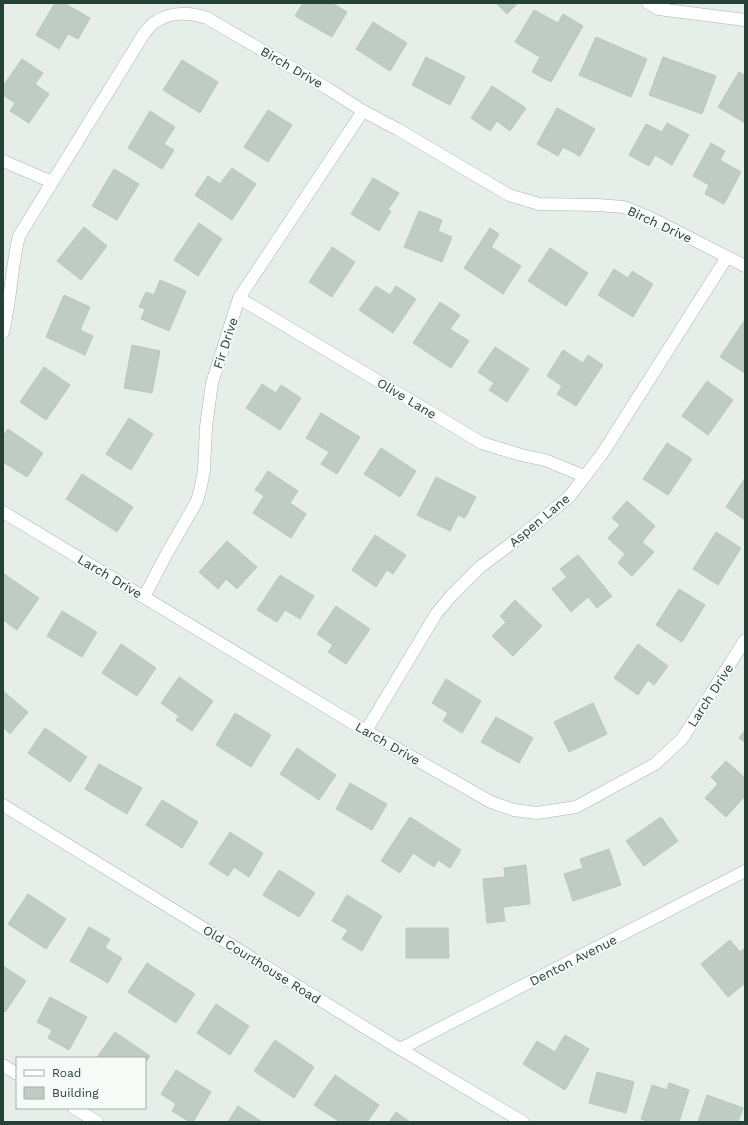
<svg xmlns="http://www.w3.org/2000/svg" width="748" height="1125" font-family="'Work Sans',sans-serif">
  <rect width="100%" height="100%" fill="#e6eeea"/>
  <g fill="#beccc5" stroke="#b8c8c0">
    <polygon points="55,3 64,3 90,18 78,39 68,34 59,49 36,35"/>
    <polygon points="303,3 332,3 347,12 332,37 295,16"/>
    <polygon points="496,3 518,3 507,14"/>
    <polygon points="534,10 558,23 563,14 583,26 551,82 532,72 540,57 515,42"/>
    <polygon points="373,22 407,43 390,71 356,49"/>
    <polygon points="596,37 647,59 631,97 579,75"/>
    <polygon points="426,57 465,77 450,105 412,85"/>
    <polygon points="663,57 716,76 702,114 649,95"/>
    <polygon points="22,59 43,73 35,84 49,94 29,123 10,111 15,103 3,95 3,86"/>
    <polygon points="182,60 218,82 200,113 163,90"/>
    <polygon points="739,72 745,75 745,123 718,107"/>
    <polygon points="492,86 526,108 510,131 497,121 490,131 471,118"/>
    <polygon points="557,108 595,129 580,156 563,147 558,156 537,144"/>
    <polygon points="268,110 292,125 268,162 244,147"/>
    <polygon points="150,111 175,127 164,144 174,150 162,169 128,148"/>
    <polygon points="667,123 689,135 672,165 655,155 649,166 629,155 646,124 662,132"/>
    <polygon points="711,143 725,151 720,160 741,172 724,204 705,194 709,185 693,176"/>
    <polygon points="232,168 256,184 232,220 195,195 208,176 220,184"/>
    <polygon points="114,169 139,184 117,220 92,206"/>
    <polygon points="373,178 399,193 388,210 391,211 379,231 351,214"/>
    <polygon points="419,211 442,220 438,231 452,237 442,262 404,247"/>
    <polygon points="199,223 222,239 198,276 174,260"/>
    <polygon points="84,227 107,246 81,280 57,261"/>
    <polygon points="490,228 499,234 491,247 521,266 503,294 464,268"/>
    <polygon points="332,247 355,262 332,297 309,282"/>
    <polygon points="550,248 588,273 566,306 528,281"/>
    <polygon points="614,269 628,278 632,271 653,284 633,317 598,295"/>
    <polygon points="160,280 186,291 169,331 141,319 145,309 139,307 146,292 154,295"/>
    <polygon points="376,286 390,295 396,286 416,299 393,333 359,310"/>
    <polygon points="64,295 90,307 80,330 93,336 85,355 46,337"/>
    <polygon points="440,302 460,315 450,329 469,341 451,368 413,343"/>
    <polygon points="744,321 745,322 745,373 720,357"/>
    <polygon points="132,345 160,351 152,393 124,388"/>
    <polygon points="495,347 529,369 507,402 489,390 494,383 478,372"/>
    <polygon points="563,350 583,363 588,355 603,365 576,406 557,394 562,386 547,376"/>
    <polygon points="44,367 70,385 46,420 20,402"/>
    <polygon points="707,381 733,400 708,435 682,416"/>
    <polygon points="262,384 276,393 281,385 301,398 280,430 246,408"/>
    <polygon points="321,413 360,437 337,474 321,464 329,452 306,438"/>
    <polygon points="129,418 153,434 131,470 106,454"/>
    <polygon points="8,429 43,453 27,477 3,462 3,436"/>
    <polygon points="667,443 692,459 668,495 643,479"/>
    <polygon points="381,448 416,471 400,497 364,474"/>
    <polygon points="268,471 298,491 290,503 306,514 291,538 253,513 264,496 255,490"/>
    <polygon points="82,474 133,507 117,532 66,499"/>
    <polygon points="436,477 476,497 465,518 458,515 450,531 417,515"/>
    <polygon points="745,478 745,520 726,507"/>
    <polygon points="627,501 655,526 642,542 654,552 632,576 618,563 625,554 608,538 620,525 612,518"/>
    <polygon points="716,532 741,548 718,585 693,569"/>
    <polygon points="375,535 406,555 393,574 387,570 376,587 352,570"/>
    <polygon points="227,541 257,567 237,589 226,579 218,589 199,572"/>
    <polygon points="578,555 612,596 597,608 588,597 571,612 552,589 567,577 560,569"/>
    <polygon points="4,574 39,598 17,630 3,620 3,613 5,610 3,609"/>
    <polygon points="280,575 314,596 300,619 285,610 277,622 257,610"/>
    <polygon points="679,589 705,605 682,642 656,625"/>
    <polygon points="515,600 542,626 513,656 492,636 506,622 500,616"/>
    <polygon points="336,606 370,629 346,664 328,652 333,645 317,634"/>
    <polygon points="62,611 97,632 82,657 47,636"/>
    <polygon points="121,644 156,668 137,696 102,673"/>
    <polygon points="638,644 668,666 654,685 648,680 638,695 614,678"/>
    <polygon points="179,677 213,701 192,731 176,720 179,716 161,703"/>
    <polygon points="446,679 481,701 462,733 443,721 448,713 432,703"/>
    <polygon points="3,691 28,712 10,734 3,727"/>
    <polygon points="593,703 607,734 569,752 554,722"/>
    <polygon points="235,713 271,735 251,767 216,745"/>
    <polygon points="496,717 533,738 519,763 481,742"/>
    <polygon points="45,728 87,757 70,782 28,753"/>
    <polygon points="745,730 745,742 739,738"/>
    <polygon points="297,748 336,775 319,800 280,774"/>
    <polygon points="726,761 745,778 745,796 726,817 705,798 718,784 711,777"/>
    <polygon points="99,764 142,788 127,814 85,789"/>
    <polygon points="350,783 387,804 372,830 336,809"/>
    <polygon points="162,800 198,822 182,848 146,825"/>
    <polygon points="410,817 461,850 450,868 438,860 434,867 413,853 400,873 381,861"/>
    <polygon points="661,817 678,841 644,866 626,841"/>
    <polygon points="230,832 263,853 249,877 234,867 228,876 209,864"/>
    <polygon points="609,849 621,885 573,901 564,874 583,868 580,859"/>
    <polygon points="526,865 530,904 503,907 505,921 487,923 483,879 505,877 504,868"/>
    <polygon points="279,870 315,893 299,917 263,895"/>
    <polygon points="28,894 66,919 46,949 8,924"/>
    <polygon points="347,895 382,916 362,951 342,939 348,930 332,921"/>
    <polygon points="89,927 110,939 105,948 122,958 108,983 70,961"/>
    <polygon points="406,928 448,928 449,958 406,958"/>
    <polygon points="730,940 740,952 745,948 745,983 728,997 701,964"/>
    <polygon points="147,963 195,994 176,1023 128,992"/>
    <polygon points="3,966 26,981 5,1012 3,1011"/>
    <polygon points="50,997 87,1017 69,1050 48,1038 52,1030 37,1022"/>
    <polygon points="216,1004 249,1026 230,1055 197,1033"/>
    <polygon points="115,1032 150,1056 145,1063 145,1058 101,1058 98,1056"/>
    <polygon points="565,1035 589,1049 565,1090 523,1064 537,1041 555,1052"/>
    <polygon points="275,1040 314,1067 294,1098 254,1071"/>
    <polygon points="176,1070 211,1092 193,1122 190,1122 172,1111 176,1104 161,1094"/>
    <polygon points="597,1072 634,1082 626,1113 589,1103"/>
    <polygon points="335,1075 379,1105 367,1122 340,1122 314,1105"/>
    <polygon points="669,1083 689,1090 679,1122 650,1122 641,1119 652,1085 667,1090"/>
    <polygon points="707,1095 743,1108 738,1122 698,1122"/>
    <polygon points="238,1106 262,1122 228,1122"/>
    <polygon points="396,1112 410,1122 389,1122"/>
  </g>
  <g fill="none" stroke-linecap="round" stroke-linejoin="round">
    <defs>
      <g id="minor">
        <polyline points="648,3 658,9 745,20"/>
        <polyline points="3,161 52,182"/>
        <polyline points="239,298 482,443 521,455 545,460 584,476"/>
        <path d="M3,332C11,300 11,268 19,236L145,32C149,28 152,23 157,21C171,11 192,13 207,18L327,88L363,111L399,130L509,195L539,204L597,205L624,207L651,218L745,266"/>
        <polyline points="3,512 366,731 491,802 514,810 537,813 576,807 655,764 682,739 745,640"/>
        <polyline points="144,597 166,555 197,501 201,486 204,470 206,427 212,383 239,298 363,111"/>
        <polyline points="366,731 436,614 451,596 480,567 520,537 569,497 602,454 727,257"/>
        <polyline points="3,1065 17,1074"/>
        <polyline points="74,1108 97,1122"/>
      </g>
      <g id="tertiary">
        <polyline points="3,805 400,1049 523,1122"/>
        <polyline points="400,1049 745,871"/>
      </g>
    </defs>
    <use href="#minor" stroke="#a8b6b0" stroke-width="13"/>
    <use href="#tertiary" stroke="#a8b6b0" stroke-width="13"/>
    <use href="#minor" stroke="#fff" stroke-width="12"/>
    <use href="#tertiary" stroke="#fff" stroke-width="12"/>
  </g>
  <g text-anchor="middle" stroke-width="4" stroke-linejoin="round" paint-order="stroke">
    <g font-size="13" fill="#254036" stroke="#f7fbf8">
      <text transform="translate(292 67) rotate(30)" y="5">Birch Drive</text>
      <text transform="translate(660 224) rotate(25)" y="5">Birch Drive</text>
      <text transform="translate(225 343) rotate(-72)" y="5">Fir Drive</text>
      <text transform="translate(407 398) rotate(31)" y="5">Olive Lane</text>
      <text transform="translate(539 520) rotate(-40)" y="5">Aspen Lane</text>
      <text transform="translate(110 576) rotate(31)" y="5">Larch Drive</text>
      <text transform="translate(710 695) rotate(-57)" y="5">Larch Drive</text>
      <text transform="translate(388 743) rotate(30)" y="5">Larch Drive</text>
      <text transform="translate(573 960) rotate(-27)" y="5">Denton Avenue</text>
      <text transform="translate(262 964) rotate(32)" y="5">Old Courthouse Road</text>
    </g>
  </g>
  <rect width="748" height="1125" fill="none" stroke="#254036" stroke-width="8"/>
  <rect x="16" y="1057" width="130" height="52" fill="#f7fbf8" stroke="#a3b0aa"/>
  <rect x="24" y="1070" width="20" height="6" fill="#ffffff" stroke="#a3b0aa"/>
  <text x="52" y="1077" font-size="12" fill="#254036">Road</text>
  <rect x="24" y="1087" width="20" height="12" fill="#beccc5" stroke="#a3b0aa"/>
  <text x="52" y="1097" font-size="12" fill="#254036">Building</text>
</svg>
